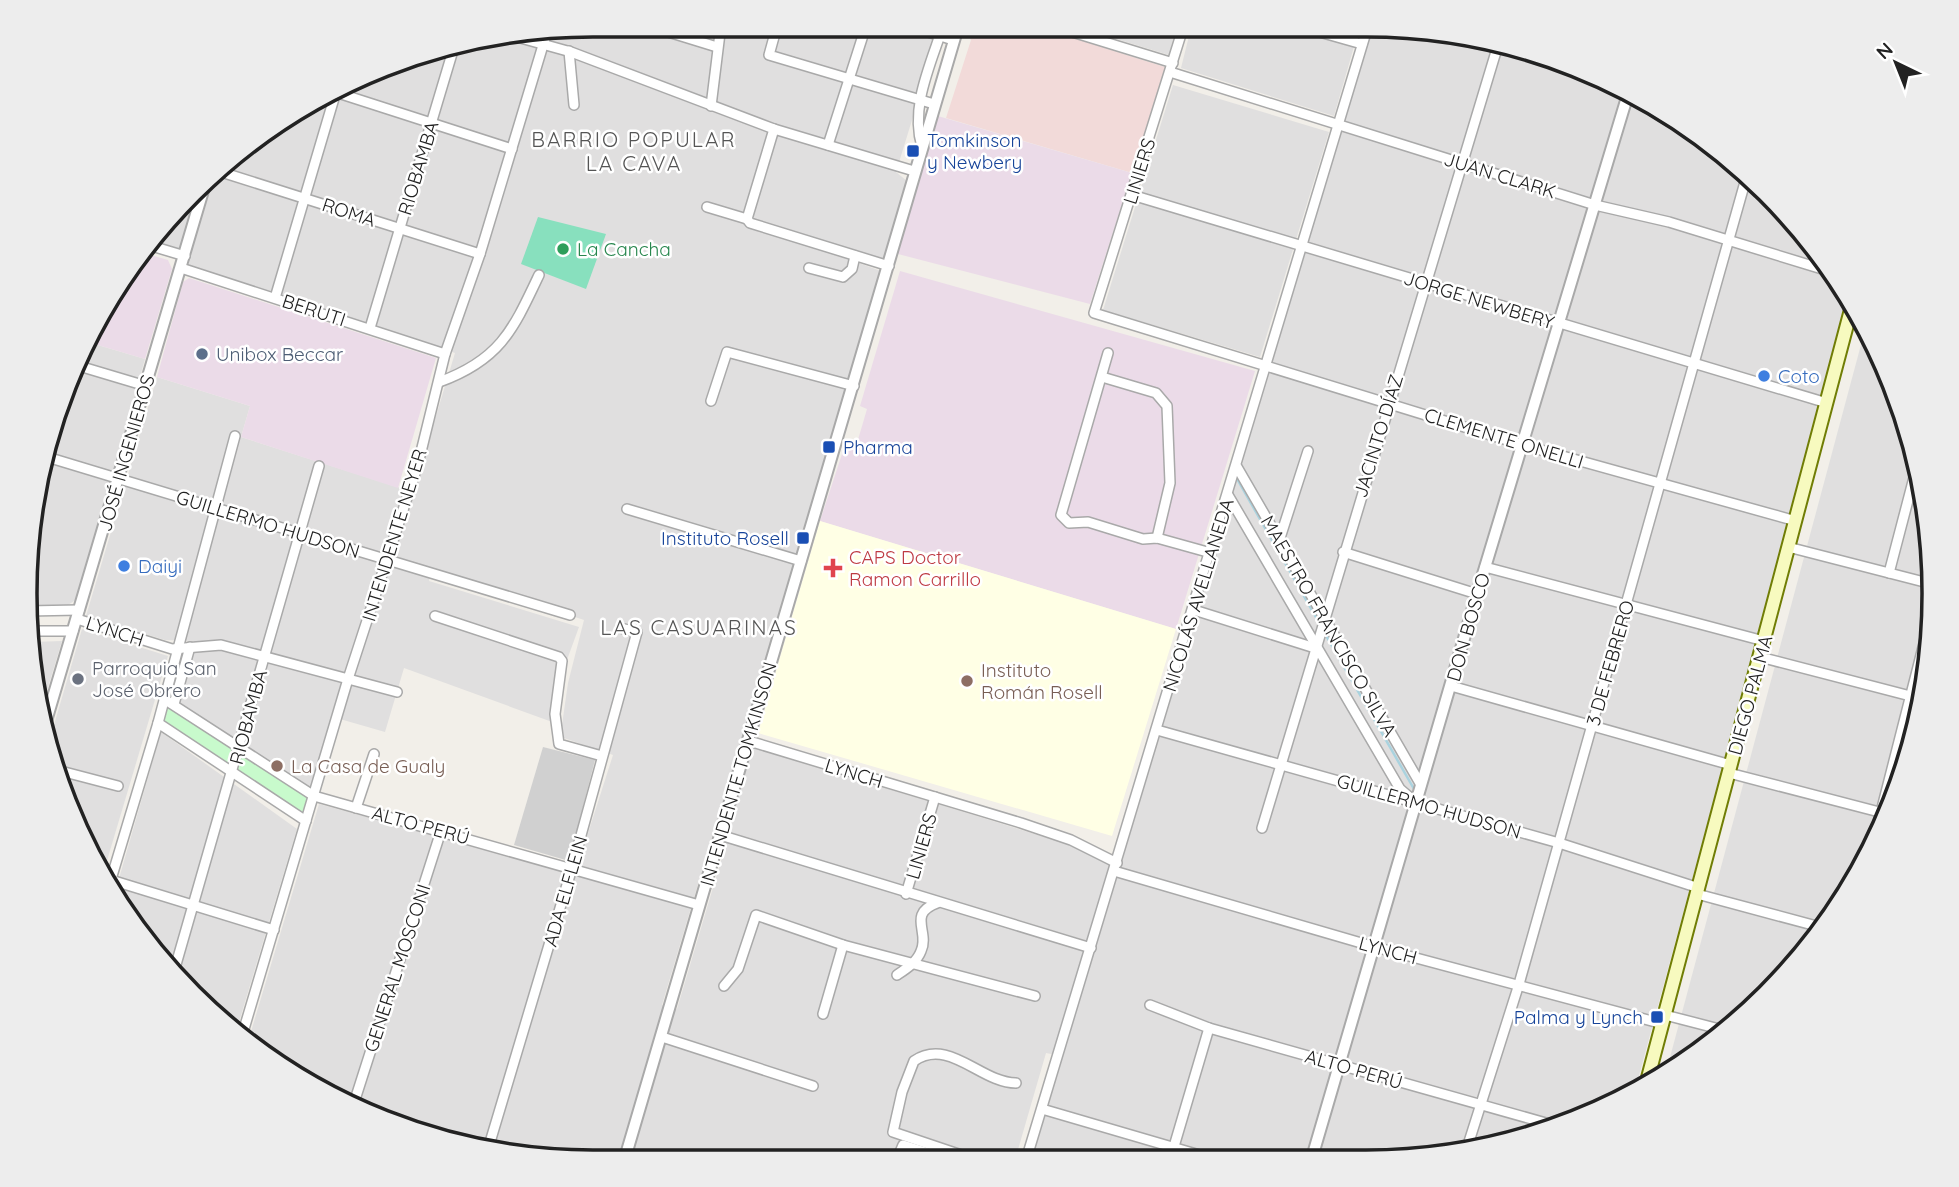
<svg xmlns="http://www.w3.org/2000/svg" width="1959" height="1187" font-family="Quicksand,sans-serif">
  <rect width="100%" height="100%" fill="#f2efe9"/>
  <g fill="#e0dfdf">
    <polygon points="594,25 941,26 896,172 907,181 885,259 724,215 881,271 662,1005 677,1009 728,837 1091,948 1057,1055 1046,1053 1015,1160 520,1158 376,1119 247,1045 319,804 575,874 613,755 564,738 562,725 568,683 584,620 432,569 429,581 579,627 560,679 555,723 404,668 385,732 333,717 312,790 180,703 194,641 165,640 86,616 157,377 250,406 241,437 413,492 455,353 190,266 188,262 213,176 247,142 411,55"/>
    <polygon points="1077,27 1176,28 1169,55"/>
    <polygon points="1191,28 1311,29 1355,43 1334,116 1181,68"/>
    <polygon points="1322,29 1439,29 1583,68 1712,142 1793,218 1850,298 1634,1094 1548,1132 1403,1161 1031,1160 1367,43"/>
    <polygon points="1173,85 1329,132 1260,357 1103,310"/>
    <polygon points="197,192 181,249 150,240"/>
    <polygon points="1866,326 1904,410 1930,519 1933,630 1915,740 1876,845 1817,940 1740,1022 1665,1076"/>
    <polygon points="91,343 145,359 77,599 68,605 26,605 25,593 55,411"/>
    <polygon points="82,629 168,656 103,874 55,776 49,742"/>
    <polygon points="62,641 43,704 32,642"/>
    <polygon points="161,732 297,829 236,1032 121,910 114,896"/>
    <polygon points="753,747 1067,844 1111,866 1088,941 727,833"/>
  </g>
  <polygon fill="#f2dad9" points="969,27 1038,27 1165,67 1132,173 946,118 971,40 967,32"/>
  <g fill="#ebdbe8">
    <polygon points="938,116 1132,173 1090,304 898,254"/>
    <polygon points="140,252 168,260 172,269 145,359 91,343"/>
    <polygon points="900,271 1255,371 1176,629 820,521 844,448 855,450 867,409 860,406"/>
    <polygon points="189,278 436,358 398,488 241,437 250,406 157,377 183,282"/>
  </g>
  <polygon fill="#ffffe5" points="820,521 1176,629 1112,836 758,733"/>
  <polygon fill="#d0d0d0" points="543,747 595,760 569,861 514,845"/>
  <polygon fill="#c8facc" points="190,647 174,704 314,796 306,821 158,723 177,649"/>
  <polygon fill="#88e0be" points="538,217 606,234 586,289 521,264"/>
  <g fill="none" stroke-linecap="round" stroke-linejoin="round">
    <g stroke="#aad3df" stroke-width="2.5">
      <polyline points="1236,477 1321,626"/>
      <polyline points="1324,632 1414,789"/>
    </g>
    <defs>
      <g id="minor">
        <polyline points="777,26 769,55 934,104"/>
        <polyline points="910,26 953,40"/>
        <polyline points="1056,27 1173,63"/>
        <polyline points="1183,28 1094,313 1523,445 1796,521"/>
        <polyline points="1309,29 1362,44"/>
        <polyline points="665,31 717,47"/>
        <polyline points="517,37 571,52 774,129 914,171"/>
        <polyline points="1505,47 1596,75"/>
        <polyline points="569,51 574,105"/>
        <polyline points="1170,72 1595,205 1669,222 1832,272"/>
        <polyline points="338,93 512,149"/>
        <polyline points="711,106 721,25"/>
        <polyline points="774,129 747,219 750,223 889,266"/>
        <polyline points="828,145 866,26"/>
        <path d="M922,147C910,107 930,66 943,26"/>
        <polyline points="218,171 480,254"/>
        <polyline points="1132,195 1827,403"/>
        <polyline points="707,207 747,219"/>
        <polyline points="145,244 185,256"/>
        <polyline points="181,268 445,354"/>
        <polyline points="809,268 843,277 852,269 855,256"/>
        <polyline points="275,298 335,95"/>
        <polyline points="370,328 454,47"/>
        <polyline points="1108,353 1061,515 1069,523 1088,522 1143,539 1157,538 1211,553"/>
        <polyline points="79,366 146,386"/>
        <polyline points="1102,377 1156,393 1167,406 1170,483 1157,538"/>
        <path d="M439,382C500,360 513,330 539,275"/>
        <polyline points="711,401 727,352 854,386"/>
        <polyline points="47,457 570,615"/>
        <polyline points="1237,467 1421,785"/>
        <polyline points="1228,495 1400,789 1414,801"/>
        <polyline points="627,509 801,561"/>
        <polyline points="1280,538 1308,451"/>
        <polyline points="1788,547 1932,584"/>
        <polyline points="1343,552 1477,594"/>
        <polyline points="1485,567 1764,641"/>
        <polyline points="1889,573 1917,466"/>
        <polyline points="1194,610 1315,648"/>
        <polyline points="27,611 79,610"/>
        <polyline points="435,616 559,657 562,661 555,714 559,744 602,756"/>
        <polyline points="77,619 172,649 221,645 397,692"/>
        <polyline points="31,631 73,631"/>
        <polyline points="1760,657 1922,699"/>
        <polyline points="1451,686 1731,765"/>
        <polyline points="164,699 314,796 699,905"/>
        <polyline points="174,704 190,647"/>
        <polyline points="158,723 306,821"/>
        <polyline points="1157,730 1559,843 1699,888"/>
        <polyline points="749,741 1021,823 1071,840 1117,863"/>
        <polyline points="53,769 118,786"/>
        <polyline points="1729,773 1887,814"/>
        <polyline points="356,808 374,754"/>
        <polyline points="1262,828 1498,45"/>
        <polyline points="720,835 1091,948"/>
        <polyline points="1870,855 1933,608"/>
        <polyline points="1114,871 1375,947 1663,1024"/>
        <polyline points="111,880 274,930"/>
        <polyline points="109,886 158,723 235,436"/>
        <polyline points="906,894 935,797"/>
        <polyline points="1697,894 1824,928"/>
        <polyline points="175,968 319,466"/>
        <path d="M897,975C906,969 917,962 921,951C930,932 907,914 937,903"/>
        <polyline points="724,986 738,969 756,915 843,945 1035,996"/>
        <polyline points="1150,1005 1209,1028 1560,1127"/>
        <polyline points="823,1014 843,945"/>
        <polyline points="1665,1015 1727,1031"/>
        <polyline points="662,1037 813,1086"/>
        <polyline points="241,1039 348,679 418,464 445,354 480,254 547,32"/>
        <polyline points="353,1106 441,831"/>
        <polyline points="1042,1109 1220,1161"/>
        <polyline points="1467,1148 1519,984 1747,175"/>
        <polyline points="488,1149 572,868 637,632 620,628"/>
        <polyline points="897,1159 903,1145 947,1159"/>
        <path d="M976,1160L893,1132L902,1092L914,1061C949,1037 981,1083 1016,1083"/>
        <polyline points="1026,1160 1367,29"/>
        <polyline points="1170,1160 1209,1028"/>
      </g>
      <g id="tertiary">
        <polyline points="46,721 205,184"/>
        <polyline points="625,1158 958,27"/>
        <polyline points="1311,1161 1477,594 1628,94"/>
      </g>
      <polyline id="secondary" points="1645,1089 1853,302"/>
    </defs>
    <use href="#minor" stroke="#a9a9a9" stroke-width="12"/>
    <use href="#tertiary" stroke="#a9a9a9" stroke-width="14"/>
    <use href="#secondary" stroke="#707d05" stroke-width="16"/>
    <use href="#minor" stroke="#fff" stroke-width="9"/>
    <use href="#tertiary" stroke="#fff" stroke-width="10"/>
    <use href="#secondary" stroke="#f7fabf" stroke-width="12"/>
  </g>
  <g fill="#1a4fb4" stroke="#fff" stroke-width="2.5">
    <rect x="906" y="144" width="14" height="14" rx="3.5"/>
    <rect x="822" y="440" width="14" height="14" rx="3.5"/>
    <rect x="796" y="531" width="14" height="14" rx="3.5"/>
    <rect x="1650" y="1010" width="14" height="14" rx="3.5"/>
  </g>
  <circle fill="#2e9e5b" stroke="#fff" stroke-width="2.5" cx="563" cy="249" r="7"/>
  <circle fill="#5c6f8a" stroke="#fff" stroke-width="2.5" cx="202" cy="354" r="7"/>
  <g fill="#3f7fe0" stroke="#fff" stroke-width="2.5">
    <circle cx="1764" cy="376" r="7"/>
    <circle cx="124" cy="566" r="7"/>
  </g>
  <path fill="#e0444e" stroke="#fff" stroke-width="2.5" d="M829.5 557.5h7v7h7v7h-7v7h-7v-7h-7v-7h7z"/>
  <circle fill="#6b7280" stroke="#fff" stroke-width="2.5" cx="78" cy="679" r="7"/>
  <g fill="#8d6e63" stroke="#fff" stroke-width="2.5">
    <circle cx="967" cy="681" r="7"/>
    <circle cx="277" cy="766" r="7"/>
  </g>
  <g text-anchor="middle" stroke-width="5" stroke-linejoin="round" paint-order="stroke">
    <g font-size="19" fill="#164399" stroke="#fff" text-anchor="start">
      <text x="927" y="147">Tomkinson<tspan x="927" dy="22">y Newbery</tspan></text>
      <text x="843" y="454">Pharma</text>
      <text x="789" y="545" text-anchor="end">Instituto Rosell</text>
      <text x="1643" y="1024" text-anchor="end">Palma y Lynch</text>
    </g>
    <g font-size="19" fill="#222" stroke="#fff">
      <text transform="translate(418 168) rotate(-73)" y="7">RIOBAMBA</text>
      <text transform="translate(1139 171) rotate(-73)" y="7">LINIERS</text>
      <text transform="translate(1500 175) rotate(17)" y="7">JUAN CLARK</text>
      <text transform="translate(349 212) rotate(18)" y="7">ROMA</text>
      <text transform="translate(1479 300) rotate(17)" y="7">JORGE NEWBERY</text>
      <text transform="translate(314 310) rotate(18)" y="7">BERUTI</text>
      <text transform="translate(1378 436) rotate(-73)" y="7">JACINTO DÍAZ</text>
      <text transform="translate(1504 438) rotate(17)" y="7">CLEMENTE ONELLI</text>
      <text transform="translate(126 453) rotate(-74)" y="7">JOSÉ INGENIEROS</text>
      <text transform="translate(268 524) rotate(17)" y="7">GUILLERMO HUDSON</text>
      <text transform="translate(394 535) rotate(-73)" y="7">INTENDENTE NEYER</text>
      <text transform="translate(1198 595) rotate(-73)" y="7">NICOLÁS AVELLANEDA</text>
      <text transform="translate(1329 626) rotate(60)" y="7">MAESTRO FRANCISCO SILVA</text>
      <text transform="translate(1468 627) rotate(-74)" y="7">DON BOSCO</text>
      <text transform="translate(115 631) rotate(18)" y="7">LYNCH</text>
      <text transform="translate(1610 663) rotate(-74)" y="7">3 DE FEBRERO</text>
      <text transform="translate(1750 695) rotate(-75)" y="7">DIEGO PALMA</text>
      <text transform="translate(248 717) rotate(-75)" y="7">RIOBAMBA</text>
      <text transform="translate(854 773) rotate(17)" y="7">LYNCH</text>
      <text transform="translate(738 774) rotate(-74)" y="7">INTENDENTE TOMKINSON</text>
      <text transform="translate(1429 806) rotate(16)" y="7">GUILLERMO HUDSON</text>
      <text transform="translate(421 825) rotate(15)" y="7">ALTO PERÚ</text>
      <text transform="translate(921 846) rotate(-74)" y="7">LINIERS</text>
      <text transform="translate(565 891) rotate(-74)" y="7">ADA ELFLEIN</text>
      <text transform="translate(1388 950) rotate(15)" y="7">LYNCH</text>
      <text transform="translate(397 968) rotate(-72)" y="7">GENERAL MOSCONI</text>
      <text transform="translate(1354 1069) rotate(16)" y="7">ALTO PERÚ</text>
    </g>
    <g font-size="19" fill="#27864d" stroke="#fff" text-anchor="start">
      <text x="577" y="256">La Cancha</text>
    </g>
    <g font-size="19" fill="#4e5e75" stroke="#fff" text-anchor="start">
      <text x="216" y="361">Unibox Beccar</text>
    </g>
    <g font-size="19" fill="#366cbe" stroke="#fff" text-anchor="start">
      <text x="1778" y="383">Coto</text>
      <text x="138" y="573">Daiyi</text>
    </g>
    <g font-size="19" fill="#be3a42" stroke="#fff" text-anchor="start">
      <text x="849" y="564">CAPS Doctor<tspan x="849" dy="22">Ramon Carrillo</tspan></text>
    </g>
    <g font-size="19" fill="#5b616d" stroke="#fff" text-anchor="start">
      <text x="92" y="675">Parroquia San<tspan x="92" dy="22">José Obrero</tspan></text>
    </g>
    <g font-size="19" fill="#785e54" stroke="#fff" text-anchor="start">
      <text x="981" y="677">Instituto<tspan x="981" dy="22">Román Rosell</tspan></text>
      <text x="291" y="773">La Casa de Gualy</text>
    </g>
    <g font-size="21" letter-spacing="2" fill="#555" stroke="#fff">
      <text x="634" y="147">BARRIO POPULAR<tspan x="634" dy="24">LA CAVA</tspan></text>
      <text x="699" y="635">LAS CASUARINAS</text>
    </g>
  </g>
  <path d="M0 0H1959V1187H0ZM593 37H1366A556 556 0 0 1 1922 593V594A556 556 0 0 1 1366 1150H593A556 556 0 0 1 37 594V593A556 556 0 0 1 593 37Z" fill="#ededed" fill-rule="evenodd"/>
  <path fill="none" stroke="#222" stroke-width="3.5" d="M593 37H1366A556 556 0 0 1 1922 593V594A556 556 0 0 1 1366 1150H593A556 556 0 0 1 37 594V593A556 556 0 0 1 593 37Z"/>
  <g transform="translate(1896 63) rotate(317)" stroke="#ffffff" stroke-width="5" paint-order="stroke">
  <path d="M0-5L12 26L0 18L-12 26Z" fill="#222222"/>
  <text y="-10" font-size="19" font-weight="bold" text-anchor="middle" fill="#222222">N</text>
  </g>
</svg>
